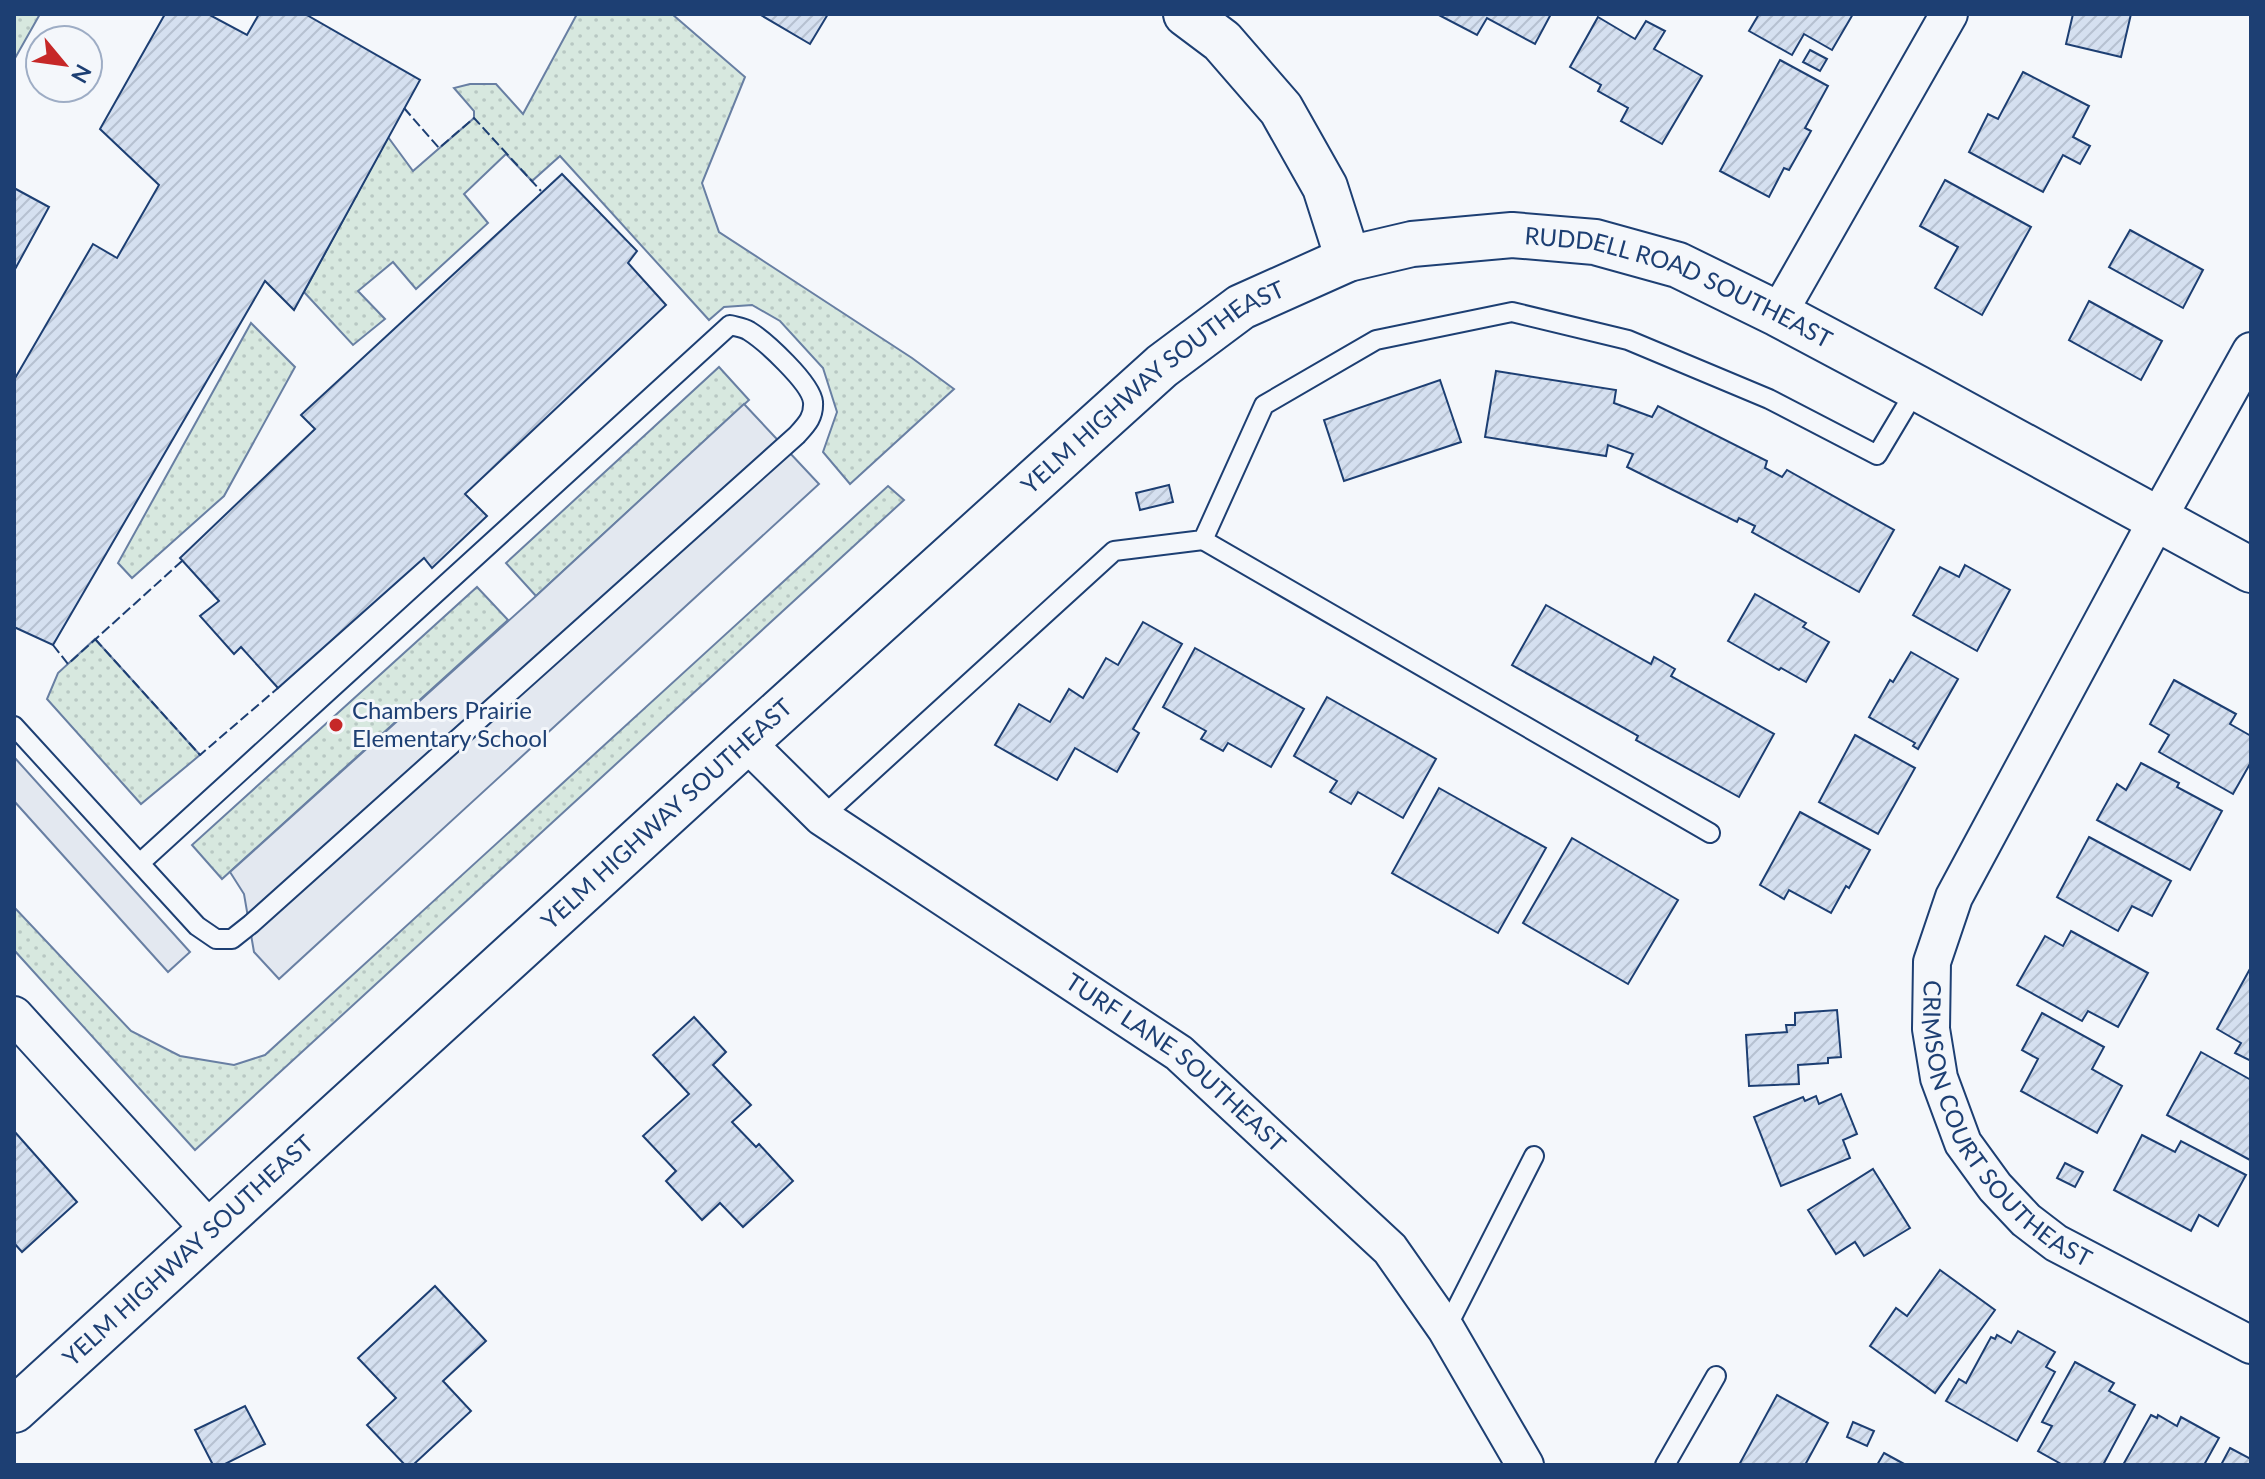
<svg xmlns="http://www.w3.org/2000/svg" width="2265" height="1479" font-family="Lato,sans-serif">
  <defs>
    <pattern id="grass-dots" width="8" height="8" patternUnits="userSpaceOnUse" patternTransform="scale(2)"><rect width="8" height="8" fill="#d7e8df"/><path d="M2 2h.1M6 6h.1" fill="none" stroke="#b8c8c3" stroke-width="1.8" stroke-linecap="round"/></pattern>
    <pattern id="building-hatch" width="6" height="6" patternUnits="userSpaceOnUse" patternTransform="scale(2)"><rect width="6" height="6" fill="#d5e0f0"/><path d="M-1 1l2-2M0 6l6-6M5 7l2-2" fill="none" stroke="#b6c1d1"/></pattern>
  </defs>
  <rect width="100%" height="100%" fill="#f4f7fb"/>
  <g fill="url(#grass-dots)" stroke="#687fa3" stroke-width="2">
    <polygon points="14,14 40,14 14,60"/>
    <polygon points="577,14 672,14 745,77 702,183 719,232 912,358 954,389 850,484 823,452 837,412 823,368 780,321 752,305 724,307 709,320 560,156 532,181 506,154 464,194 488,223 416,289 393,262 358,291 385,319 353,345 304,292 388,137 413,171 474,118 474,111 454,88 470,84 496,84 523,114"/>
    <polygon points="251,323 295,367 224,496 132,578 118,563"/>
    <polygon points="719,367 749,400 536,596 506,563"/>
    <polygon points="888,486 904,500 195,1150 14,950 14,907 131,1031 180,1056 234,1065 265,1055"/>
    <polygon points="477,587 508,620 222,879 192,845"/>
    <polygon points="95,639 200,755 141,804 47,699 58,673"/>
  </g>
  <g fill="#e3e8f0" stroke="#687fa3" stroke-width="2">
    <polygon points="744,404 819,484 279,979 254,952 244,894 230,872 536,596"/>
    <polygon points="14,757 190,952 168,972 14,801"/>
  </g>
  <g fill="url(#building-hatch)" stroke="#1d3f73" stroke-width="2">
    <polygon points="165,14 208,14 247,35 259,14 305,14 420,80 294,310 265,281 53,645 14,627 14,380 93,244 117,258 159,185 100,129"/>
    <polygon points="759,14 828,14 810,44"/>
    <polygon points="1437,14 1551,14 1535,44 1487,18 1477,35"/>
    <polygon points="1759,14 1853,14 1832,50 1804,34 1792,55 1749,31"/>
    <polygon points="2073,14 2131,14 2121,57 2066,44"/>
    <polygon points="1598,17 1635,39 1646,21 1665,31 1654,49 1702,76 1662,144 1621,121 1628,108 1598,91 1601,85 1570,67"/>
    <polygon points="1810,50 1827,59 1820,71 1803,62"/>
    <polygon points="1780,60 1828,86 1805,128 1811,131 1789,170 1784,168 1769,197 1720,171"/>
    <polygon points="2023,72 2089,106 2073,137 2090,146 2080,164 2063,155 2043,192 1969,152 1988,114 1998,119"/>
    <polygon points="562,174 637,251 628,263 666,305 465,494 487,516 432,568 424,558 278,688 241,647 234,654 200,616 219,601 180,558 315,429 301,415"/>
    <polygon points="1945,180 2031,227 1982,315 1935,288 1958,247 1920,226"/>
    <polygon points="14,188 49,207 14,271"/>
    <polygon points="2130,230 2203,270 2183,308 2109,267"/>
    <polygon points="2089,301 2162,341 2141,380 2069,340"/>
    <polygon points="1496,371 1616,390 1614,403 1652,417 1658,406 1767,461 1765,468 1782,477 1787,470 1894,530 1859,592 1752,532 1755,526 1739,518 1737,522 1627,467 1633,454 1608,445 1606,456 1485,437"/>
    <polygon points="1440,380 1461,442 1344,481 1324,420"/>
    <polygon points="1169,485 1173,502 1140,510 1136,493"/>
    <polygon points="1965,565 2010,590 1977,651 1913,615 1940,567 1959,577"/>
    <polygon points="1755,594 1806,623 1803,627 1829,642 1806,682 1781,668 1779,670 1728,641"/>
    <polygon points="1546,605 1651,664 1654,657 1675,669 1671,676 1774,734 1739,797 1636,740 1638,736 1512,665"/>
    <polygon points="1143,622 1182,644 1133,729 1139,733 1117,772 1075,748 1057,780 995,745 1019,704 1050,722 1069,689 1083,698 1106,658 1118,665"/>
    <polygon points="1195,648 1304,709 1271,767 1228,743 1223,751 1201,739 1206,731 1163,707"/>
    <polygon points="1911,652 1958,679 1918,749 1913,746 1915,743 1869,717 1890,680 1893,682"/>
    <polygon points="2174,680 2236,714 2230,724 2251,736 2251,762 2233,794 2159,752 2169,735 2150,724"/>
    <polygon points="1327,697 1436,759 1403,818 1358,792 1351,804 1330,792 1337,781 1294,756"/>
    <polygon points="1855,735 1915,768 1878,834 1819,802"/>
    <polygon points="2141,763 2179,783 2177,787 2222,811 2190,870 2097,820 2117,784 2126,790"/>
    <polygon points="1439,788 1546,848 1498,933 1392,873"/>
    <polygon points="1800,812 1870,850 1849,888 1846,886 1831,913 1789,890 1784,899 1760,885"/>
    <polygon points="2089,837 2171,881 2152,916 2132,906 2118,931 2057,897"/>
    <polygon points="1572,838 1678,900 1628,984 1523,923"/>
    <polygon points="2071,931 2148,973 2118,1027 2088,1011 2082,1021 2017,985 2045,936 2063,946"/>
    <polygon points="2251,967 2251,1061 2235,1053 2241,1043 2217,1029"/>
    <polygon points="1837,1010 1841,1057 1828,1058 1828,1063 1798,1065 1799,1084 1749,1086 1746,1035 1787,1032 1786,1025 1795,1025 1795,1013"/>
    <polygon points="2042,1013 2104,1047 2092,1069 2122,1086 2097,1133 2021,1091 2038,1059 2022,1050"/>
    <polygon points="694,1017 726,1052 713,1065 751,1105 732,1122 756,1147 759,1144 793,1181 743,1227 720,1203 702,1220 666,1181 676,1171 643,1136 689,1094 653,1055"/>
    <polygon points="2201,1052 2251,1080 2250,1160 2167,1115"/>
    <polygon points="1841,1094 1857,1134 1843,1140 1850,1158 1781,1186 1754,1117 1803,1097 1805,1101 1816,1096 1819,1104"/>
    <polygon points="14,1131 77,1202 22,1252 14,1243"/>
    <polygon points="2142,1135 2175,1152 2181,1141 2246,1175 2218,1226 2199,1215 2191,1231 2114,1190"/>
    <polygon points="2065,1163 2083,1172 2075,1187 2057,1178"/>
    <polygon points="1873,1169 1910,1228 1864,1256 1855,1242 1836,1254 1808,1210"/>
    <polygon points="1940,1270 1995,1310 1935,1393 1870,1346 1896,1308 1907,1316"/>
    <polygon points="435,1286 486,1341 443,1381 471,1411 413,1465 405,1465 367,1425 396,1398 358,1358"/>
    <polygon points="2018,1331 2055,1352 2046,1367 2055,1372 2017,1441 1946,1401 1959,1379 1966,1383 1991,1337 1995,1339 1997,1335 2011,1343"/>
    <polygon points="2075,1362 2114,1383 2109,1391 2135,1405 2103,1465 2063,1465 2038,1451 2052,1426 2042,1422"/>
    <polygon points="1777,1395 1828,1423 1805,1465 1739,1465"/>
    <polygon points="245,1406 265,1444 223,1465 213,1465 195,1430"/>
    <polygon points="2151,1415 2157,1418 2158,1415 2177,1426 2181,1417 2219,1438 2204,1465 2123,1465"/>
    <polygon points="1853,1422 1874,1431 1867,1446 1847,1437"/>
    <polygon points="2230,1448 2251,1459 2251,1465 2221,1465"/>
    <polygon points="1884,1453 1906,1465 1877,1465"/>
  </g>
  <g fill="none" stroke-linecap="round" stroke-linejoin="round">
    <defs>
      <g id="lane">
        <polyline points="1203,540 1710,833"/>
        <path d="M14,726L197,926L216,939H232L251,924L797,435C807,424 814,417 813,402C811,383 765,341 749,331C743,327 737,327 730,325L140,863"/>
        <polyline points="822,817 1114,551 1203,540 1264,405 1376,340 1512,312 1628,340 1769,399 1877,455 1917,388"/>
        <polyline points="1446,1329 1534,1156"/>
        <polyline points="1665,1465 1716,1376"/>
      </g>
      <g id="street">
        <polyline points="1778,314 1949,14"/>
        <path id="s1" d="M2251,351L2158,518L1954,897L1932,962L1931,1029L1939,1078L1963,1143L1995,1187L2026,1220L2056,1243L2251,1345"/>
        <path id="s2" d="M746,742L822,817L1179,1053L1390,1249L1446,1329L1525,1465"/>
        <polyline points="14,1015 210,1230"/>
      </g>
      <g id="secondary">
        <polyline points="1186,14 1222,41 1281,109 1325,187 1348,259"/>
        <path id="s3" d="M14,1410L746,742L1162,366L1241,307L1348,259L1412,244L1512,235L1595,242L1678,265L1778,314L1917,388L2251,570"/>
      </g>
    </defs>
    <use href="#lane" stroke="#1d3f73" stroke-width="22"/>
    <use href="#street" stroke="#1d3f73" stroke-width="40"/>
    <use href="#secondary" stroke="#1d3f73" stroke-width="48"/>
    <use href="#lane" stroke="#f4f7fb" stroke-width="18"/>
    <use href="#street" stroke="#f4f7fb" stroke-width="36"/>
    <use href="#secondary" stroke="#f4f7fb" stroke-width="44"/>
    <g stroke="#1d3f73" stroke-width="2" stroke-dasharray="10 4" stroke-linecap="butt">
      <polyline points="404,108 439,148 474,118 541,191"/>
      <polyline points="95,639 200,755 278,688"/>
      <polyline points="53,645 68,664 182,561"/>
    </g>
  </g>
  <circle fill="#c62828" stroke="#f4f7fb" stroke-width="3" cx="336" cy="725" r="8"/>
  <g text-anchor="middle" stroke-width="6" stroke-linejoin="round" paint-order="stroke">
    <g font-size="24" fill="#1d3f73" stroke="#f4f7fb">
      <text dy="8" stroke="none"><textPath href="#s3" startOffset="2110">RUDDELL ROAD SOUTHEAST</textPath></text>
      <text dy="8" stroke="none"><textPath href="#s3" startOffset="1532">YELM HIGHWAY SOUTHEAST</textPath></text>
      <text dy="8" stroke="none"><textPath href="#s3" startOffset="884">YELM HIGHWAY SOUTHEAST</textPath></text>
      <text dy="8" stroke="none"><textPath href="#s2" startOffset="538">TURF LANE SOUTHEAST</textPath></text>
      <text dy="8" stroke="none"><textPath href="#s1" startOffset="880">CRIMSON COURT SOUTHEAST</textPath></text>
      <text dy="8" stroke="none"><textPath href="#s3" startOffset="236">YELM HIGHWAY SOUTHEAST</textPath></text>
    </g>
    <g font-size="24" fill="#1d3f73" stroke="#f4f7fb" text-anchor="start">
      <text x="352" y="719">Chambers Prairie<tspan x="352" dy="28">Elementary School</tspan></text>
    </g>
  </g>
  <rect width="2265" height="1479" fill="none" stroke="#1d3f73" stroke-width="32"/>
  <g transform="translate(64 64) rotate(119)"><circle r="38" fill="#f4f7fb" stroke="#9eadc5" stroke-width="2"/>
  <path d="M0-6L14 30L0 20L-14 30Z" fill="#c62828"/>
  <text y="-12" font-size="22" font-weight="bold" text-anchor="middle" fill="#1d3f73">N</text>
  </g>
</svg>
